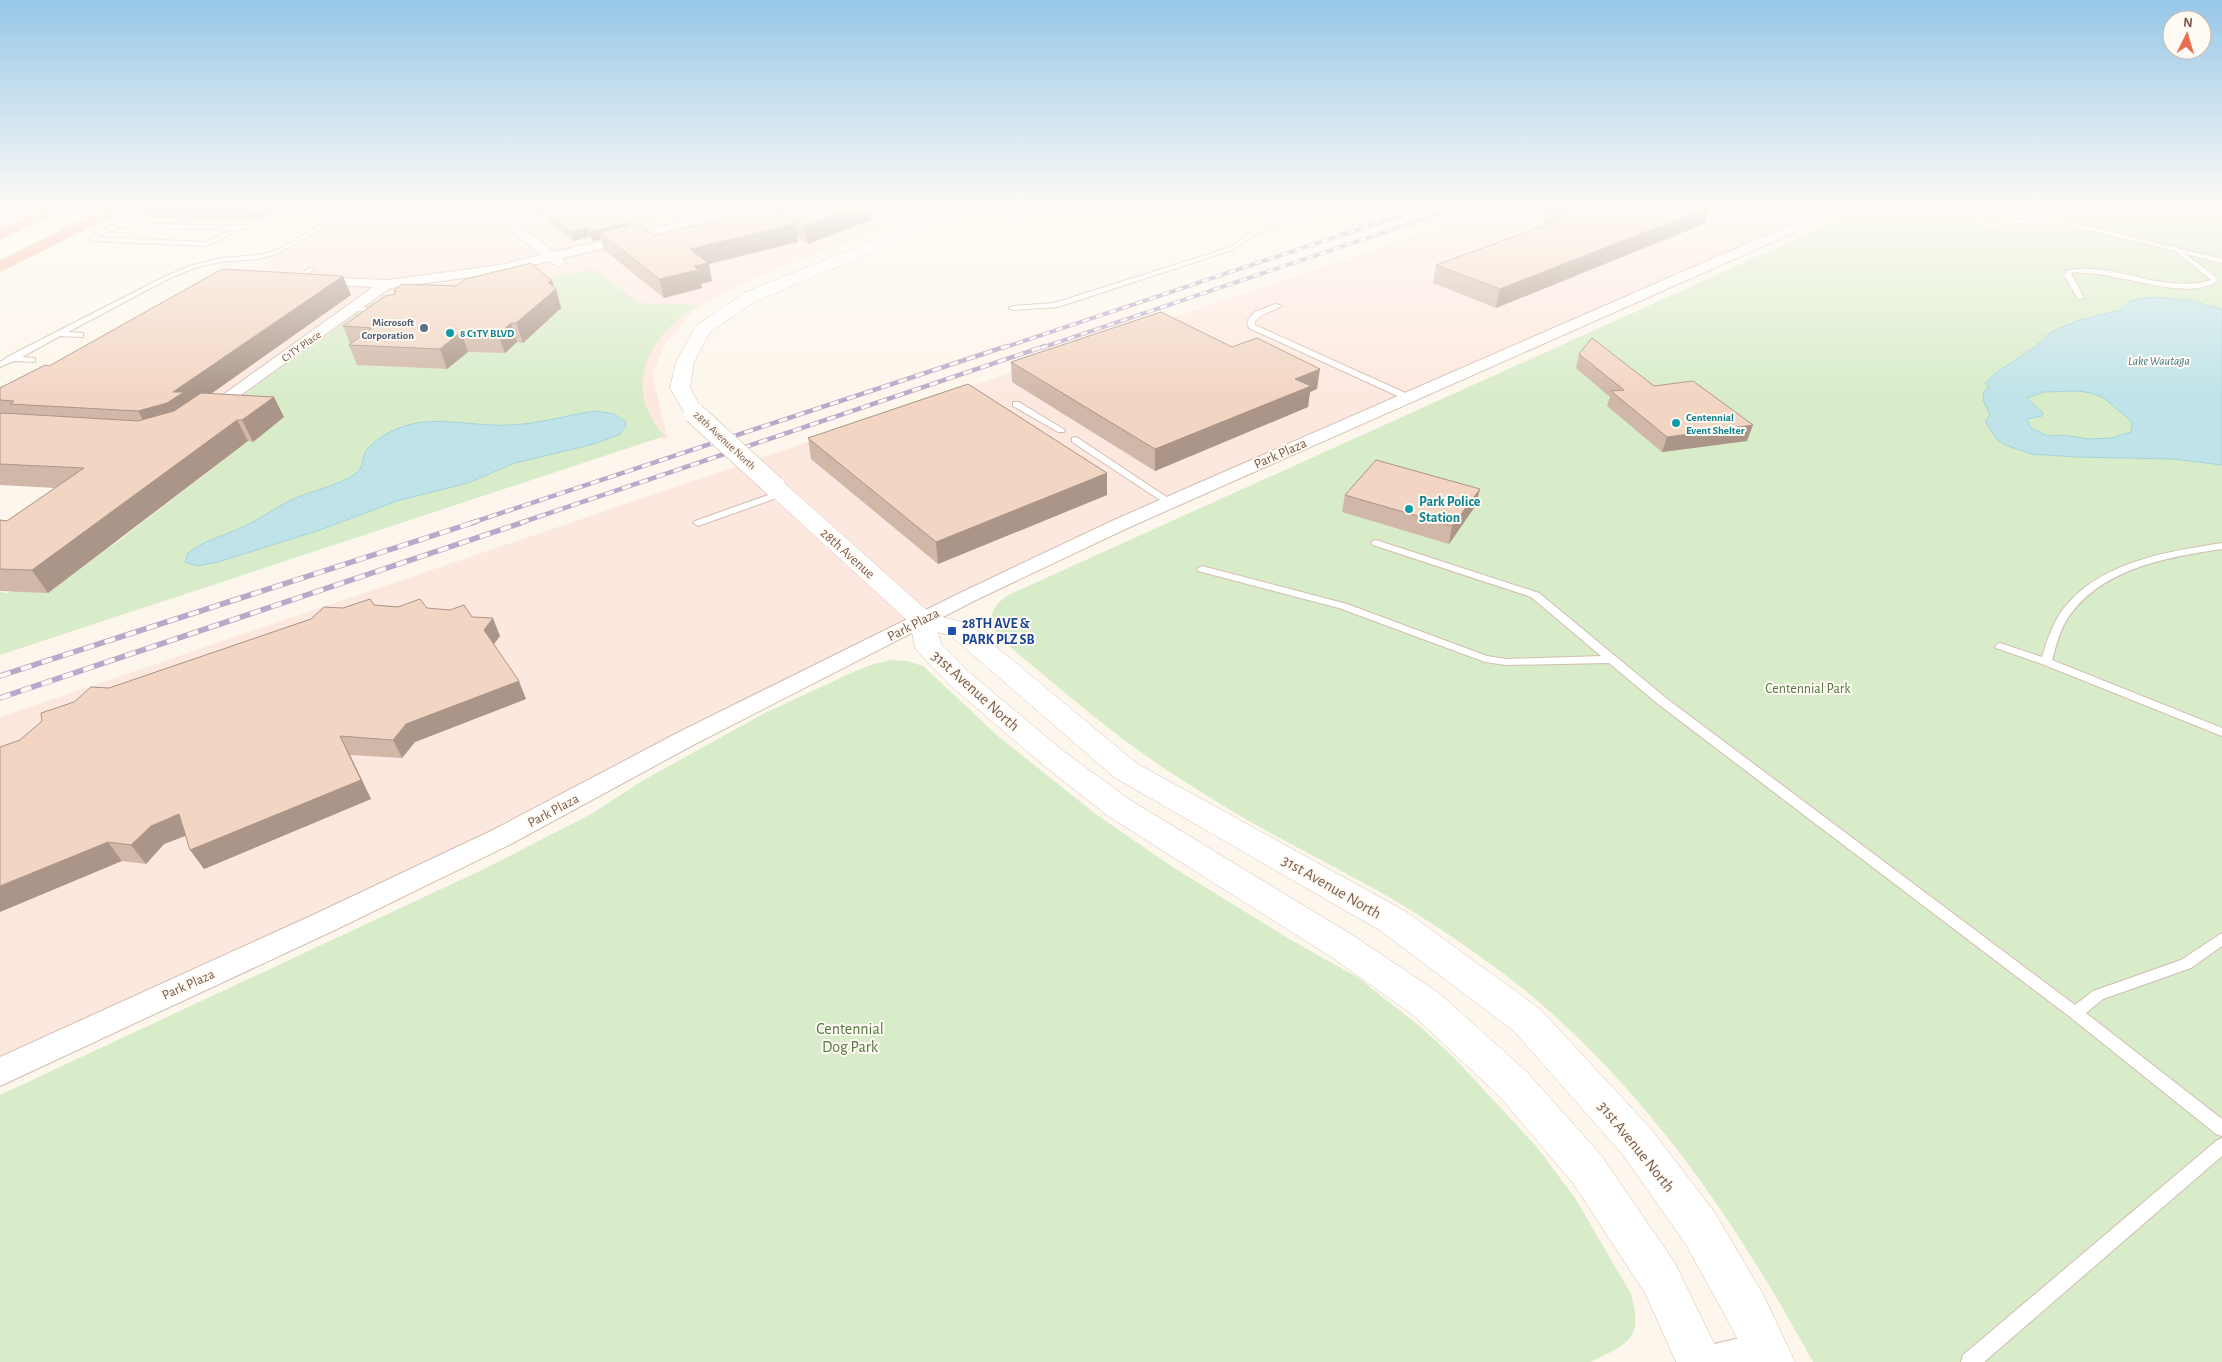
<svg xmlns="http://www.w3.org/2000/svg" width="2222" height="1362" font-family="'Alegreya Sans',sans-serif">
  <rect width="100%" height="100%" fill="#fdf6ec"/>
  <g fill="#fde8e0">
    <polygon points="368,207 925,207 909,219 756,278 695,309 665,344 652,374 668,439 11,410 312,236"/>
    <polygon points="1498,207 1841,207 1123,523 687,738 0,1072 0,717"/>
  </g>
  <g fill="#d8ecc9">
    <polygon points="633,207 685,207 695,213 628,229 607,213"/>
    <path d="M1867,207H2211L2222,214V1362H1813C1735,1219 1638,1077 1508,977C1467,946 1424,917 1380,892C1332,865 1283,841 1235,813C1203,793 1169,773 1138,750C1094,718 1052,682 1010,647C991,629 982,613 1008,595Z"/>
    <path d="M593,268L639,303L697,305C648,337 620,387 665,436L0,655V592L8,593L98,545L112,546L248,441L253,442L283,418L214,416L373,302L409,303L358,365L447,369L468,352L505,353L517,342L523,343L537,282Z"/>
    <path d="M892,660L907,661L923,666L999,737L1097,815L1174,868L1291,940L1357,977L1421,1027L1457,1061L1536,1146L1575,1198L1631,1294C1644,1340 1628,1343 1591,1362H0V1095L484,869L593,813L642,781L765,713L851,673L873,664Z"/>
  </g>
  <g fill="#bfe3e8" stroke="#a5d3da" fill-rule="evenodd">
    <path d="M2152,297L2188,300L2222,309V465L2173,459L2075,457L2032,454L2008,446L1997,440L1985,421L1990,415L1983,400L1984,391L1989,388L1985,383L1997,372L2035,347L2051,332L2077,321L2120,310L2130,301ZM2077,391C2098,393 2103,397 2117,409C2123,415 2128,416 2132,424L2131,432L2111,438L2089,439L2062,435L2048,436L2031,428L2027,419L2042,416L2043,413L2027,398L2043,392Z"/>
    <path d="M596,411L614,414L625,421L626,426L619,435L590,445L515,463L468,483L397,501L320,530L218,562L197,566L185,562L188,553C205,540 223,536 243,527C259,520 273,509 289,501C309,491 332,488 352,476C366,467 360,462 366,451C374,439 394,429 408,425C441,416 475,427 510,425C539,424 567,415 596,411Z"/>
  </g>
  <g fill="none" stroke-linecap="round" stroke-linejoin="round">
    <defs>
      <g id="lane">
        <path d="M149,207H157L126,223L239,226L260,221L288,207H296L264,223L241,229L207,246L93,241L90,239L92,236ZM119,227L231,230L206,242L98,237Z"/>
        <polygon points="352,207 359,207 279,253 259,259 220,262 194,268 168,279 68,332 83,333 83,337 60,336 22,357 35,358 35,362 14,361 0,367 0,362 9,356 164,277 190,266 220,258 259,255 275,251"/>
        <polygon points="1290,207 1296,207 1284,222 1329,207 1338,207 1255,235 1232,250 1058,307 1013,310 1009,308 1013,306 1054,303 1228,248 1251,233 1275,225"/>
        <path d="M1958,207H1964L1962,209L1968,216L1990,224L2016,219L2067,221L2222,259V263L2185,254L2216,277L2218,281C2185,304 2111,268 2071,273L2084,298L2078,299L2064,275L2066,271C2112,260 2162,295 2211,280L2175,251L2067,225L2016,223L1990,228L1964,218L1956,209Z"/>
        <polygon points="310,268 315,269 297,280 293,280 293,278"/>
        <polygon points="1275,304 1282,306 1261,316 1255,321 1255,325 1410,395 1410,399 1404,399 1249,328 1247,321 1255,312"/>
        <polygon points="350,307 381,308 385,310 381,312 353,311 349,309"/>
        <polygon points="1013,402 1019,402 1065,430 1064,432 1058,432 1013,406"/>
        <polygon points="1075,437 1078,438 1174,502 1169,505 1166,504 1072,442 1072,438"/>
        <polygon points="782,490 785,491 785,495 701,525 698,526 693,523 695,521"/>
        <polygon points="1376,540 1539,593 1666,698 2075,1005 2093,991 2181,960 2222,933 2222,946 2191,968 2103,999 2086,1013 2222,1119 2222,1136 2216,1134 2070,1017 1658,704 1609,663 1506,665 1485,662 1339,608 1198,571 1197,569 1202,566 1347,604 1487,656 1506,659 1601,656 1531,597 1373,545 1371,543 1373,541"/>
        <path d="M2222,543V549C2167,557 2098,569 2066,621C2059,632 2056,647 2052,660L2222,728V736L2042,664L1996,648L1995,646L2000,643L2042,657C2048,637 2055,617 2069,602C2106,561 2170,551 2222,543Z"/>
        <polygon points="2222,1138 2222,1156 1984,1362 1961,1362 1963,1355 2216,1141"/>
      </g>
      <g id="street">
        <polygon points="505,207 517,207 512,215 516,222 554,252 747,207 790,207 784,211 754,213 562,258 566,263 559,267 549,261 500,273 390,288 220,410 208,410 206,407 373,287 316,284 309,280 311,277 388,280 500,265 541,255 507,227 500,215"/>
        <path d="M912,207H947L961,209L963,212C957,218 918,213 912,207Z"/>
        <polygon points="1831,207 1847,207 1845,210 1130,527 978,599 695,744 511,844 335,930 0,1086 0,1057 315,914 493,830 679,732 964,591 1116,519"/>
        <polygon points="1767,1332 1780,1338 1786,1351 1781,1362 1699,1362 1705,1349 1718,1343"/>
      </g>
      <g id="secondary">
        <polygon points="955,207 975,207 973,210 756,301 710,332 694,362 690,388 704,413 701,417 694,419 687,417 670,388 676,362 697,325 744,293"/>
        <polygon points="774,479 782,481 931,614 969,624 1136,763 1405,911 1540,1009 1651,1129 1715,1213 1764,1296 1795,1362 1748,1362 1732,1328 1685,1243 1623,1155 1514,1031 1381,931 1114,777 951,636 938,632 941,644 970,673 1062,750 1130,800 1354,936 1439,993 1527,1072 1601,1155 1675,1263 1723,1362 1676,1362 1645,1293 1573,1183 1499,1096 1413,1015 1330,956 1108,816 1042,764 950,685 919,653 915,647 910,623 766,491 763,486 766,481"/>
      </g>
      <g id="highway">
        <polygon points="47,207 66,207 64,210 0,240 0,229"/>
        <polygon points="108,207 127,207 125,210 0,272 0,261"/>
      </g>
    </defs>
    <use href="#lane" stroke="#d1beb0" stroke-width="2"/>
    <use href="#street" stroke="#d1beb0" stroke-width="2"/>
    <use href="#secondary" stroke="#d6c0b0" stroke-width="1"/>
    <use href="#highway" stroke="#dad1cd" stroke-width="1"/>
    <use href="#lane" fill="#fff" fill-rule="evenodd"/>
    <use href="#street" fill="#fff" fill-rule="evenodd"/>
    <use href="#secondary" fill="#fff" fill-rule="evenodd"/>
    <use href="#highway" fill="#f7b7a3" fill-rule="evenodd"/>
    <defs>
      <g id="rail-far2">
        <polyline points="1003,348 1425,207"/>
        <polyline points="1041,348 1459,207"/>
      </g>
      <g id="rail-far1">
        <polyline points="471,523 1007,346"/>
        <polyline points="520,523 1045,346"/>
      </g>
      <g id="rail">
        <polyline points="0,676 475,522"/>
        <polyline points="0,698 524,522"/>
      </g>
    </defs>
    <use href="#rail-far2" stroke="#b9a8c9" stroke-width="4"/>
    <use href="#rail-far1" stroke="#b9a8c9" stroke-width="4.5"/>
    <use href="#rail" stroke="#b9a8c9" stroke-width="5.5"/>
    <use href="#rail-far2" stroke="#fffaf3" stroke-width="2.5" stroke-dasharray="7" stroke-linecap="butt"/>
    <use href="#rail-far1" stroke="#fffaf3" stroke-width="3" stroke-dasharray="9" stroke-linecap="butt"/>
    <use href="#rail" stroke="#fffaf3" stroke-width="4" stroke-dasharray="11" stroke-linecap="butt"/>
    <defs>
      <polyline id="secondary-bridge" points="694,413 774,486"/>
    </defs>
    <use href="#secondary-bridge" stroke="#d6c0b0" stroke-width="22" stroke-linecap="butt"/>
    <use href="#secondary-bridge" stroke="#fff" stroke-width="21"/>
  </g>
  <g fill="#d1b7a8">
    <polygon points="142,207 284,207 253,221 148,217"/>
    <polygon points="534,207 604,207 627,223 628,226 654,235 778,214 778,209 787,207 871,207 873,219 808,244 797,237 798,242 709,264 712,281 701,284 702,288 664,298 604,250 601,239 593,241 589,237 574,241 536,212"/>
    <polygon points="1546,207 1706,223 1496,308 1433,283 1436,265 1545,225 1542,224"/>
    <polygon points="456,286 554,287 561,308 523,343 517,342 505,353 468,352 447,369 357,365 349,345 350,344 343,326 395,294 394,290"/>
    <polygon points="351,295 211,394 284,417 253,442 248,441 48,593 0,591 0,520 7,521 55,488 0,485 0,388 49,366"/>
    <polygon points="1579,354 1654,386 1747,441 1662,452 1607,406 1610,397 1576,368"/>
    <polygon points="1011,362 1317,389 1310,392 1308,407 1155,471 1012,382"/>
    <polygon points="808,438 1107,495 938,564 811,459"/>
    <polygon points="1345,495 1476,505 1449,544 1342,512"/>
    <polygon points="374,605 427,608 472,617 500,636 494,644 526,699 415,742 402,758 350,755 371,799 204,869 186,836 164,844 146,864 122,861 20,740 74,702 109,688 343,608"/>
  </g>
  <g fill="#aa9588">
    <polygon points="247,207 284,207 253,221"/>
    <polygon points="856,207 871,207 873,219 808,244 805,226"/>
    <polygon points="1709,207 1711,207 1706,223 1496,308 1500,289"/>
    <polygon points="627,223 630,232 600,232 601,239 593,241 591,232"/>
    <polygon points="795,224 798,242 709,264 712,281 701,284 702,288 664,298 659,279 690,249"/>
    <polygon points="586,228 589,237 574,241 571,232"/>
    <polygon points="343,276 351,295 192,407 150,432 138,411 173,392"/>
    <polygon points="552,281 555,290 556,289 561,308 523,343 516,323 548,282"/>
    <polygon points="511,323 517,342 505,353 498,334"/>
    <polygon points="461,332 468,352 447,369 440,349"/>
    <polygon points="1320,369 1317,389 1310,392 1308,407 1155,471 1155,449 1295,379"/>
    <polygon points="274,397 284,417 253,442 242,420"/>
    <polygon points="237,420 248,441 48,593 32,570"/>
    <polygon points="1753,425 1747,441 1662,452 1667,437"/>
    <polygon points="1107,473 1107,495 938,564 936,542"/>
    <polygon points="1480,489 1476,505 1449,544 1452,526"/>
    <polygon points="493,618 500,636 491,648 484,630"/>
    <polygon points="519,681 526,699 415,742 402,758 393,740 406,724"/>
    <polygon points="340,736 350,755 371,799 204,869 190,850"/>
    <polygon points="179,814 192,833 164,844 146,864 131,845 151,826"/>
    <polygon points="108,842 122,861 0,912 0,886"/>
  </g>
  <g fill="#f3d5c3" stroke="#aa9588">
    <polygon points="538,207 604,207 627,223 591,232 586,228 571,232"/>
    <polygon points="787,207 856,207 805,226 778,209"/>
    <polygon points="1546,207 1709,207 1500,289 1436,265 1571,216"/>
    <polygon points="769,208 795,224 690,249 708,263 694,266 698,270 659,279 600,232 637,224 654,235"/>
    <polygon points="531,263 552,281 548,282 556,289 516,323 511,323 498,334 461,332 440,349 349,345 372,328 343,326 385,296 395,294 396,291 394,290 402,284 456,286 466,279"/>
    <polygon points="222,269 343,276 173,392 184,392 167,403 138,411 10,404 14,401 0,400 0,388 45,365 49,366"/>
    <polygon points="1161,312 1232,347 1257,338 1320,369 1295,379 1311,386 1155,449 1011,362"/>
    <polygon points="1592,338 1654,386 1693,381 1753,425 1667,437 1611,391 1624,390 1579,354"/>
    <polygon points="968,384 1107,473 936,542 808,438"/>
    <polygon points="201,393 274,397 242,420 237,420 32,570 0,569 0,520 7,521 84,468 0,464 0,414 3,413 138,421 174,411"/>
    <polygon points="1376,460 1480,489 1452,526 1345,495"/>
    <polygon points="370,599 374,605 398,607 420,599 427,608 450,610 464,605 472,617 493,618 484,630 519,681 406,724 393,740 340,736 361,780 190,850 179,814 151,826 131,845 108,842 0,886 0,747 20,740 42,721 41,713 74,702 91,687 109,688 311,619 324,607 343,608"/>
  </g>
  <linearGradient id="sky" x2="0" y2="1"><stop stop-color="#97c7e8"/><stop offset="0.52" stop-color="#fefbf6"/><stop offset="1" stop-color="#fefbf6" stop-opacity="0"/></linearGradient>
  <rect width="2222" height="398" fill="url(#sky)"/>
  <circle fill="#5c6f8a" stroke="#fffaf3" stroke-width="2" cx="424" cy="328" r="5"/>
  <g fill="#0f9aa8" stroke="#fffaf3" stroke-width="2">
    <circle cx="450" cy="333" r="5"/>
    <circle cx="1676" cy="423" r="5"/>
    <circle cx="1409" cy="509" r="5"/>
  </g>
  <rect fill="#1a4fb4" stroke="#fffaf3" stroke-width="2" x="947" y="626" width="10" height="10" rx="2.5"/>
  <g text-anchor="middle" stroke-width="4" stroke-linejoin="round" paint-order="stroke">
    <g font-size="11" font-weight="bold" fill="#4e5e75" stroke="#fffaf3" text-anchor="end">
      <text x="414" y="326">Microsoft<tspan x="414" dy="13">Corporation</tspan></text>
    </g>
    <g font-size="11" font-weight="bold" fill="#0d838f" stroke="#fffaf3" text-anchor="start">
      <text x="460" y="337">8 C1TY BLVD</text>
      <text x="1686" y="421">Centennial<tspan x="1686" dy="13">Event Shelter</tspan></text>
    </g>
    <g font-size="11" fill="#7a5c4d" stroke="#fffaf3">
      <text transform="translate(301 346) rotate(-35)" y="4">C1TY Place</text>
      <text transform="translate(725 440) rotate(43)" y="4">28th Avenue North</text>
    </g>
    <g font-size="12" font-style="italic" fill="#437c86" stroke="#fffaf3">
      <text x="2159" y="365">Lake Wautaga</text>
    </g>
    <g font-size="14" fill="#7a5c4d" stroke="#fffaf3">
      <text transform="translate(1280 453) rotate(-24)" y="5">Park Plaza</text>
      <text transform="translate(848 553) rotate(42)" y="5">28th Avenue</text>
      <text transform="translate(913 624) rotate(-27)" y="5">Park Plaza</text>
      <text transform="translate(553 810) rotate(-28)" y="5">Park Plaza</text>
      <text transform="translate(188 984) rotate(-24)" y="5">Park Plaza</text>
    </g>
    <g font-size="14" font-weight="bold" fill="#0d838f" stroke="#fffaf3" text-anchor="start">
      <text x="1419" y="506">Park Police<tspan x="1419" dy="16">Station</tspan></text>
    </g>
    <g font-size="14" font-weight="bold" fill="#164399" stroke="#fffaf3" text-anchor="start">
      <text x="962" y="628">28TH AVE &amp;<tspan x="962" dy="16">PARK PLZ SB</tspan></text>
    </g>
    <g font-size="14" fill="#537a41" stroke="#fffaf3">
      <text x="1808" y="693">Centennial Park</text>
    </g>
    <g font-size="16" fill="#7a5c4d" stroke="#fffaf3">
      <text transform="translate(976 690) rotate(42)" y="6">31st Avenue North</text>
      <text transform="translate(1332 886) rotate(30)" y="6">31st Avenue North</text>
      <text transform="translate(1637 1146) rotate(51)" y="6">31st Avenue North</text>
    </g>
    <g font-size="16" fill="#537a41" stroke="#fffaf3">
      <text x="850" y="1034">Centennial<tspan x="850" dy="18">Dog Park</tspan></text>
    </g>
  </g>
  <g transform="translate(2187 35) rotate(5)"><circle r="24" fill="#fffaf3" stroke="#cabbb1"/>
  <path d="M0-4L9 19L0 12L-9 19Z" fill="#e76f51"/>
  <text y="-8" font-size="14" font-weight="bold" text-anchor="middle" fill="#7a5c4d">N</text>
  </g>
</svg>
